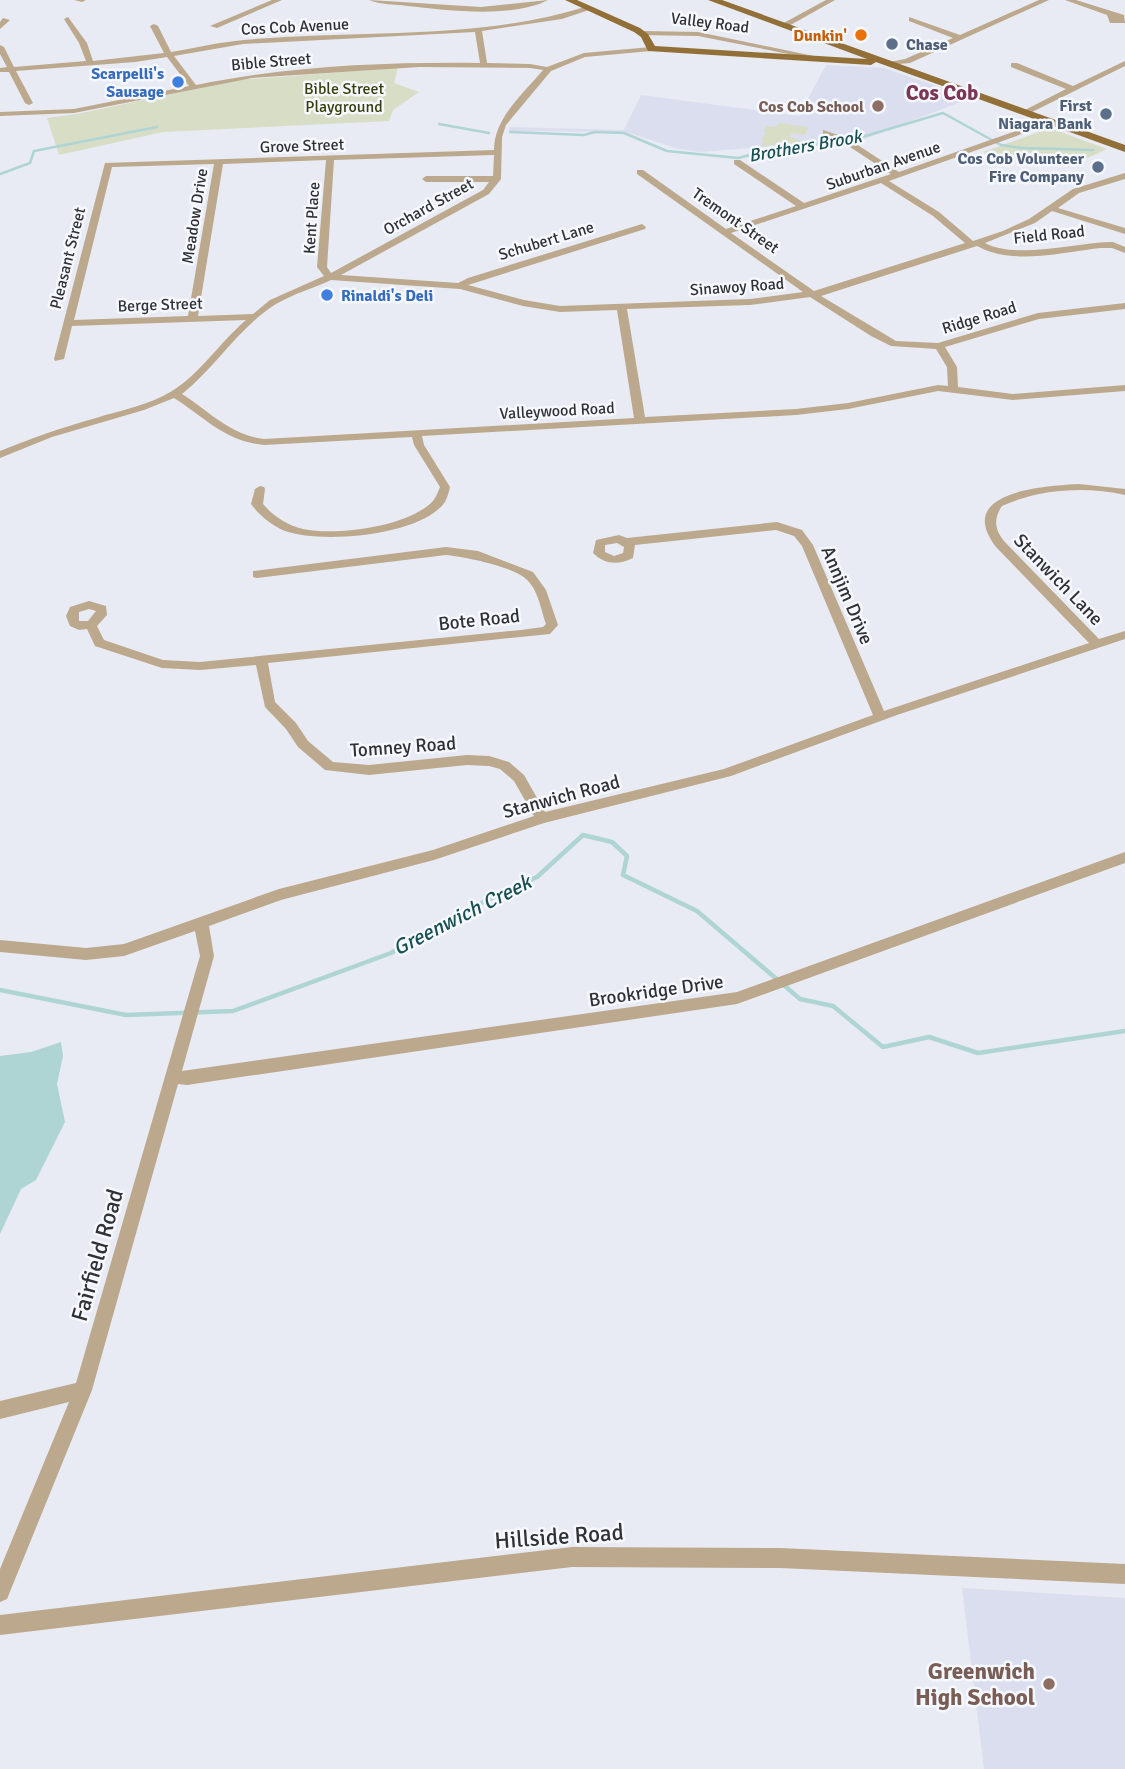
<svg xmlns="http://www.w3.org/2000/svg" width="1125" height="1769" font-family="Signika,sans-serif">
  <rect width="100%" height="100%" fill="#e8ebf3"/>
  <g fill="#dbdeee">
    <polygon points="826,65 884,68 971,98 857,142 790,148 789,145 700,152 679,149 626,132 509,131 510,127 624,130 641,95 799,116"/>
    <polygon points="962,1588 1125,1598 1125,1769 984,1769"/>
  </g>
  <g fill="#d8ddc5">
    <polygon points="398,68 394,83 419,92 393,110 389,121 163,132 59,155 47,118 77,114 237,80"/>
    <polygon points="779,123 809,127 805,135 792,133 790,137 804,142 761,146 763,140 761,139 766,133 764,132 766,126 776,127"/>
    <polygon points="1050,128 1107,149 1068,167 1035,151 1004,163 983,152"/>
  </g>
  <polygon fill="#aed4d4" points="61,1042 63,1056 57,1084 65,1122 36,1180 21,1189 0,1234 0,1056 31,1052"/>
  <g fill="none" stroke-linecap="round" stroke-linejoin="round">
    <g stroke="#aed4d4" stroke-width="2.5">
      <polyline points="439,124 489,133"/>
      <polyline points="510,132 584,135 595,132 624,133 667,151 738,158 778,148 852,140 943,113 1001,145 1022,148 1093,150"/>
      <polyline points="0,174 30,163 34,151 157,127"/>
    </g>
    <polyline stroke="#aed4d4" stroke-width="4.5" points="0,990 126,1015 233,1011 391,953 445,920 537,877 583,835 612,842 627,856 623,875 697,911 800,999 833,1006 883,1047 929,1037 978,1053 1125,1031"/>
    <g fill="#bca88c" fill-rule="evenodd">
      <polygon points="74,0 86,0 82,2"/>
      <polygon points="272,0 282,0 217,28 210,26"/>
      <path d="M369,0L481,7L548,0C511,19 447,10 407,6C395,4 380,5 369,0Z"/>
      <polygon points="826,0 835,0 787,27 780,25"/>
      <polygon points="1039,0 1049,0 910,63 888,65 884,63 905,59 953,38 909,21 909,17 960,35"/>
      <polygon points="1065,0 1076,0 1124,15 1125,23 1110,23 1107,15"/>
      <path d="M588,6L595,8L562,19L482,31L487,63L530,64L547,67L584,53L651,47L655,49L651,51L585,57L551,71L506,125L502,137L501,179L489,194L341,275L458,283L468,278L642,224L646,227L645,229L468,285L524,300L560,306L750,299L803,292L637,174V170H643L726,229L796,206L734,164V160H740L804,203L891,174L850,147L823,134V130L847,138L899,172L1050,119L1054,121L1053,123L889,181L939,212L973,241L1003,231L1029,219L1073,189L1125,173V179L1079,193L1058,208L1125,228V234L1052,211L1035,223L985,243C1017,260 1076,242 1113,242L1125,247V253L1112,248H1101C1062,252 1013,266 977,246L821,296L896,341L938,343L1038,313L1125,303V309L1039,319L945,347L957,367L958,387L1013,394L1125,385V391L1013,400L938,391L848,409L796,415L422,436L424,445L450,487C449,492 447,498 445,502C421,536 321,544 285,531C271,525 260,516 251,504L255,489L260,486L264,487L265,489L263,504C273,516 287,525 303,529C337,536 408,527 433,501C436,497 438,492 440,487L414,445L412,437L264,445C224,441 206,418 174,398L144,410L52,437L0,458V451C32,438 63,427 96,418C121,410 150,405 172,391C201,373 220,342 246,320L72,326L64,359L55,361L54,359L105,163L494,150C494,118 523,94 543,70L530,68L419,67L252,78L74,113L0,116V112L74,109L189,86L167,57L135,62L16,71L33,103L29,105L25,103L9,72H0V68L7,67L0,54V45L4,47L14,67L86,61L79,43L64,19L68,17L87,43L93,61L164,53L150,26L154,24L158,26L171,52C195,48 220,42 244,40C359,29 478,41 588,6ZM475,32L480,63C385,62 289,66 196,85L174,56L243,44ZM494,155L493,176H426L422,179L426,182H489L483,190L331,273L327,267L334,160ZM326,160L317,267L324,276L270,300L253,314L198,316L223,164ZM214,164L188,316L74,320L112,167ZM881,183L933,216L965,243L814,291L731,233ZM331,280L460,289L523,306L560,312L617,310L634,418L264,439C230,435 209,411 182,394C216,367 239,327 276,304C293,294 314,288 331,280ZM810,297L871,336L891,346L936,349L947,367L948,386L938,385L848,403L796,409L645,417L627,309L750,305Z"/>
      <polygon points="3,18 10,20 0,29 0,22"/>
      <polygon points="642,31 698,32 833,60 829,62 698,36 639,35 638,33"/>
      <polygon points="1125,61 1125,66 1028,114 1021,112 1066,89 1011,67 1011,63 1017,63 1073,86"/>
      <path d="M1079,484L1125,489V495C1085,486 1039,489 1002,506C993,519 995,530 1004,541L1099,639L1125,631V639L897,715L731,776L544,823L434,860L281,900L209,926L214,956L182,1071L737,992L1125,852V863L737,1004L187,1085L178,1084L92,1390L7,1599L0,1602V1569L69,1402L0,1419V1401L76,1383L200,956L195,931L124,956L86,960L0,952V940L86,948L124,944L279,889L433,850L534,816L514,781L500,769L489,766L467,765L369,775L325,770L298,747L286,729L265,707L256,665L200,670L162,668L95,646L87,629L79,630L70,626L66,616L70,607L89,601L106,606L107,615L97,626L104,640L163,660L200,662L521,630L543,627L546,624C541,610 538,589 526,579C511,566 465,557 446,555L257,578L253,577V571L446,547L478,551L533,572L546,590L558,625L550,634L268,663L275,702L296,723L308,741L333,762L369,765L467,755L489,756L509,762L524,775L545,812L724,769L873,715L802,546L794,536L776,530L635,545L633,558C619,565 605,565 593,553L596,540L619,535L627,538L777,522L802,530L813,545L884,711L1089,643L996,547C953,491 1045,486 1079,484ZM617,543L624,547L623,553L614,556L605,552V545ZM89,609L96,611L88,621H79V612Z"/>
      <polygon points="572,1547 780,1548 1125,1564 1125,1584 780,1568 572,1567 0,1635 0,1615"/>
    </g>
    <polygon fill="#936f38" fill-rule="evenodd" points="565,0 577,0 640,28 648,34 655,46 867,59 708,0 722,0 1125,145 1125,152 876,62 871,65 648,51 641,37 634,32"/>
  </g>
  <circle fill="#e8710a" stroke="#f6f8ff" stroke-width="2.5" cx="861" cy="35" r="7"/>
  <g fill="#5c6f8a" stroke="#f6f8ff" stroke-width="2.5">
    <circle cx="892" cy="44" r="7"/>
    <circle cx="1106" cy="114" r="7"/>
    <circle cx="1098" cy="167" r="7"/>
  </g>
  <g fill="#3f7fe0" stroke="#f6f8ff" stroke-width="2.5">
    <circle cx="178" cy="82" r="7"/>
    <circle cx="327" cy="295" r="7"/>
  </g>
  <g fill="#8d6e63" stroke="#f6f8ff" stroke-width="2.5">
    <circle cx="878" cy="106" r="7"/>
    <circle cx="1049" cy="1684" r="7"/>
  </g>
  <g text-anchor="middle" stroke-width="5" stroke-linejoin="round" paint-order="stroke">
    <g font-size="16" fill="#303134" stroke="#f6f8ff">
      <text transform="translate(710 22) rotate(7)" y="6">Valley Road</text>
      <text transform="translate(295 26) rotate(-3)" y="6">Cos Cob Avenue</text>
      <text transform="translate(271 61) rotate(-5)" y="6">Bible Street</text>
      <text transform="translate(302 145) rotate(-2)" y="6">Grove Street</text>
      <text transform="translate(883 165) rotate(-19)" y="6">Suburban Avenue</text>
      <text transform="translate(428 206) rotate(-29)" y="6">Orchard Street</text>
      <text transform="translate(194 216) rotate(-81)" y="6">Meadow Drive</text>
      <text transform="translate(311 218) rotate(-86)" y="6">Kent Place</text>
      <text transform="translate(736 220) rotate(35)" y="6">Tremont Street</text>
      <text transform="translate(1049 234) rotate(-6)" y="6">Field Road</text>
      <text transform="translate(546 240) rotate(-17)" y="6">Schubert Lane</text>
      <text transform="translate(67 258) rotate(-76)" y="6">Pleasant Street</text>
      <text transform="translate(737 286) rotate(-4)" y="6">Sinawoy Road</text>
      <text transform="translate(160 304) rotate(-2)" y="6">Berge Street</text>
      <text transform="translate(979 317) rotate(-17)" y="6">Ridge Road</text>
      <text transform="translate(557 410) rotate(-3)" y="6">Valleywood Road</text>
    </g>
    <g font-size="16" font-weight="bold" fill="#c56008" stroke="#f6f8ff" text-anchor="end">
      <text x="847" y="41">Dunkin'</text>
    </g>
    <g font-size="16" font-weight="bold" fill="#4e5e75" stroke="#f6f8ff" text-anchor="end">
      <text x="906" y="50" text-anchor="start">Chase</text>
      <text x="1092" y="111">First<tspan x="1092" dy="18">Niagara Bank</tspan></text>
      <text x="1084" y="164">Cos Cob Volunteer<tspan x="1084" dy="18">Fire Company</tspan></text>
    </g>
    <g font-size="16" font-weight="bold" fill="#366cbe" stroke="#f6f8ff" text-anchor="end">
      <text x="164" y="79">Scarpelli's<tspan x="164" dy="18">Sausage</tspan></text>
      <text x="341" y="301" text-anchor="start">Rinaldi's Deli</text>
    </g>
    <g font-size="16" fill="#383e0b" stroke="#f6f8ff">
      <text x="344" y="94">Bible Street<tspan x="344" dy="18">Playground</tspan></text>
    </g>
    <g font-size="16" font-weight="bold" fill="#785e54" stroke="#f6f8ff" text-anchor="end">
      <text x="864" y="112">Cos Cob School</text>
    </g>
    <g font-size="18" font-style="italic" fill="#184f50" stroke="#f6f8ff">
      <text transform="translate(805 146) rotate(-10)" y="6">Brothers Brook</text>
    </g>
    <g font-size="19" fill="#303134" stroke="#f6f8ff">
      <text transform="translate(1059 579) rotate(46)" y="7">Stanwich Lane</text>
      <text transform="translate(848 595) rotate(67)" y="7">Annjim Drive</text>
      <text transform="translate(479 619) rotate(-6)" y="7">Bote Road</text>
      <text transform="translate(403 746) rotate(-4)" y="7">Tomney Road</text>
      <text transform="translate(561 796) rotate(-15)" y="7">Stanwich Road</text>
      <text transform="translate(656 990) rotate(-8)" y="7">Brookridge Drive</text>
    </g>
    <g font-size="21" font-weight="bold" fill="#7a3653" stroke="#f6f8ff">
      <text x="942" y="100">Cos Cob</text>
    </g>
    <g font-size="21" font-style="italic" fill="#184f50" stroke="#f6f8ff">
      <text transform="translate(462 915) rotate(-27)" y="7">Greenwich Creek</text>
    </g>
    <g font-size="23" fill="#303134" stroke="#f6f8ff">
      <text transform="translate(97 1255) rotate(-74)" y="8">Fairfield Road</text>
      <text transform="translate(559 1536) rotate(-4)" y="8">Hillside Road</text>
    </g>
    <g font-size="23" font-weight="bold" fill="#785e54" stroke="#f6f8ff" text-anchor="end">
      <text x="1035" y="1679">Greenwich<tspan x="1035" dy="26">High School</tspan></text>
    </g>
  </g>
</svg>
